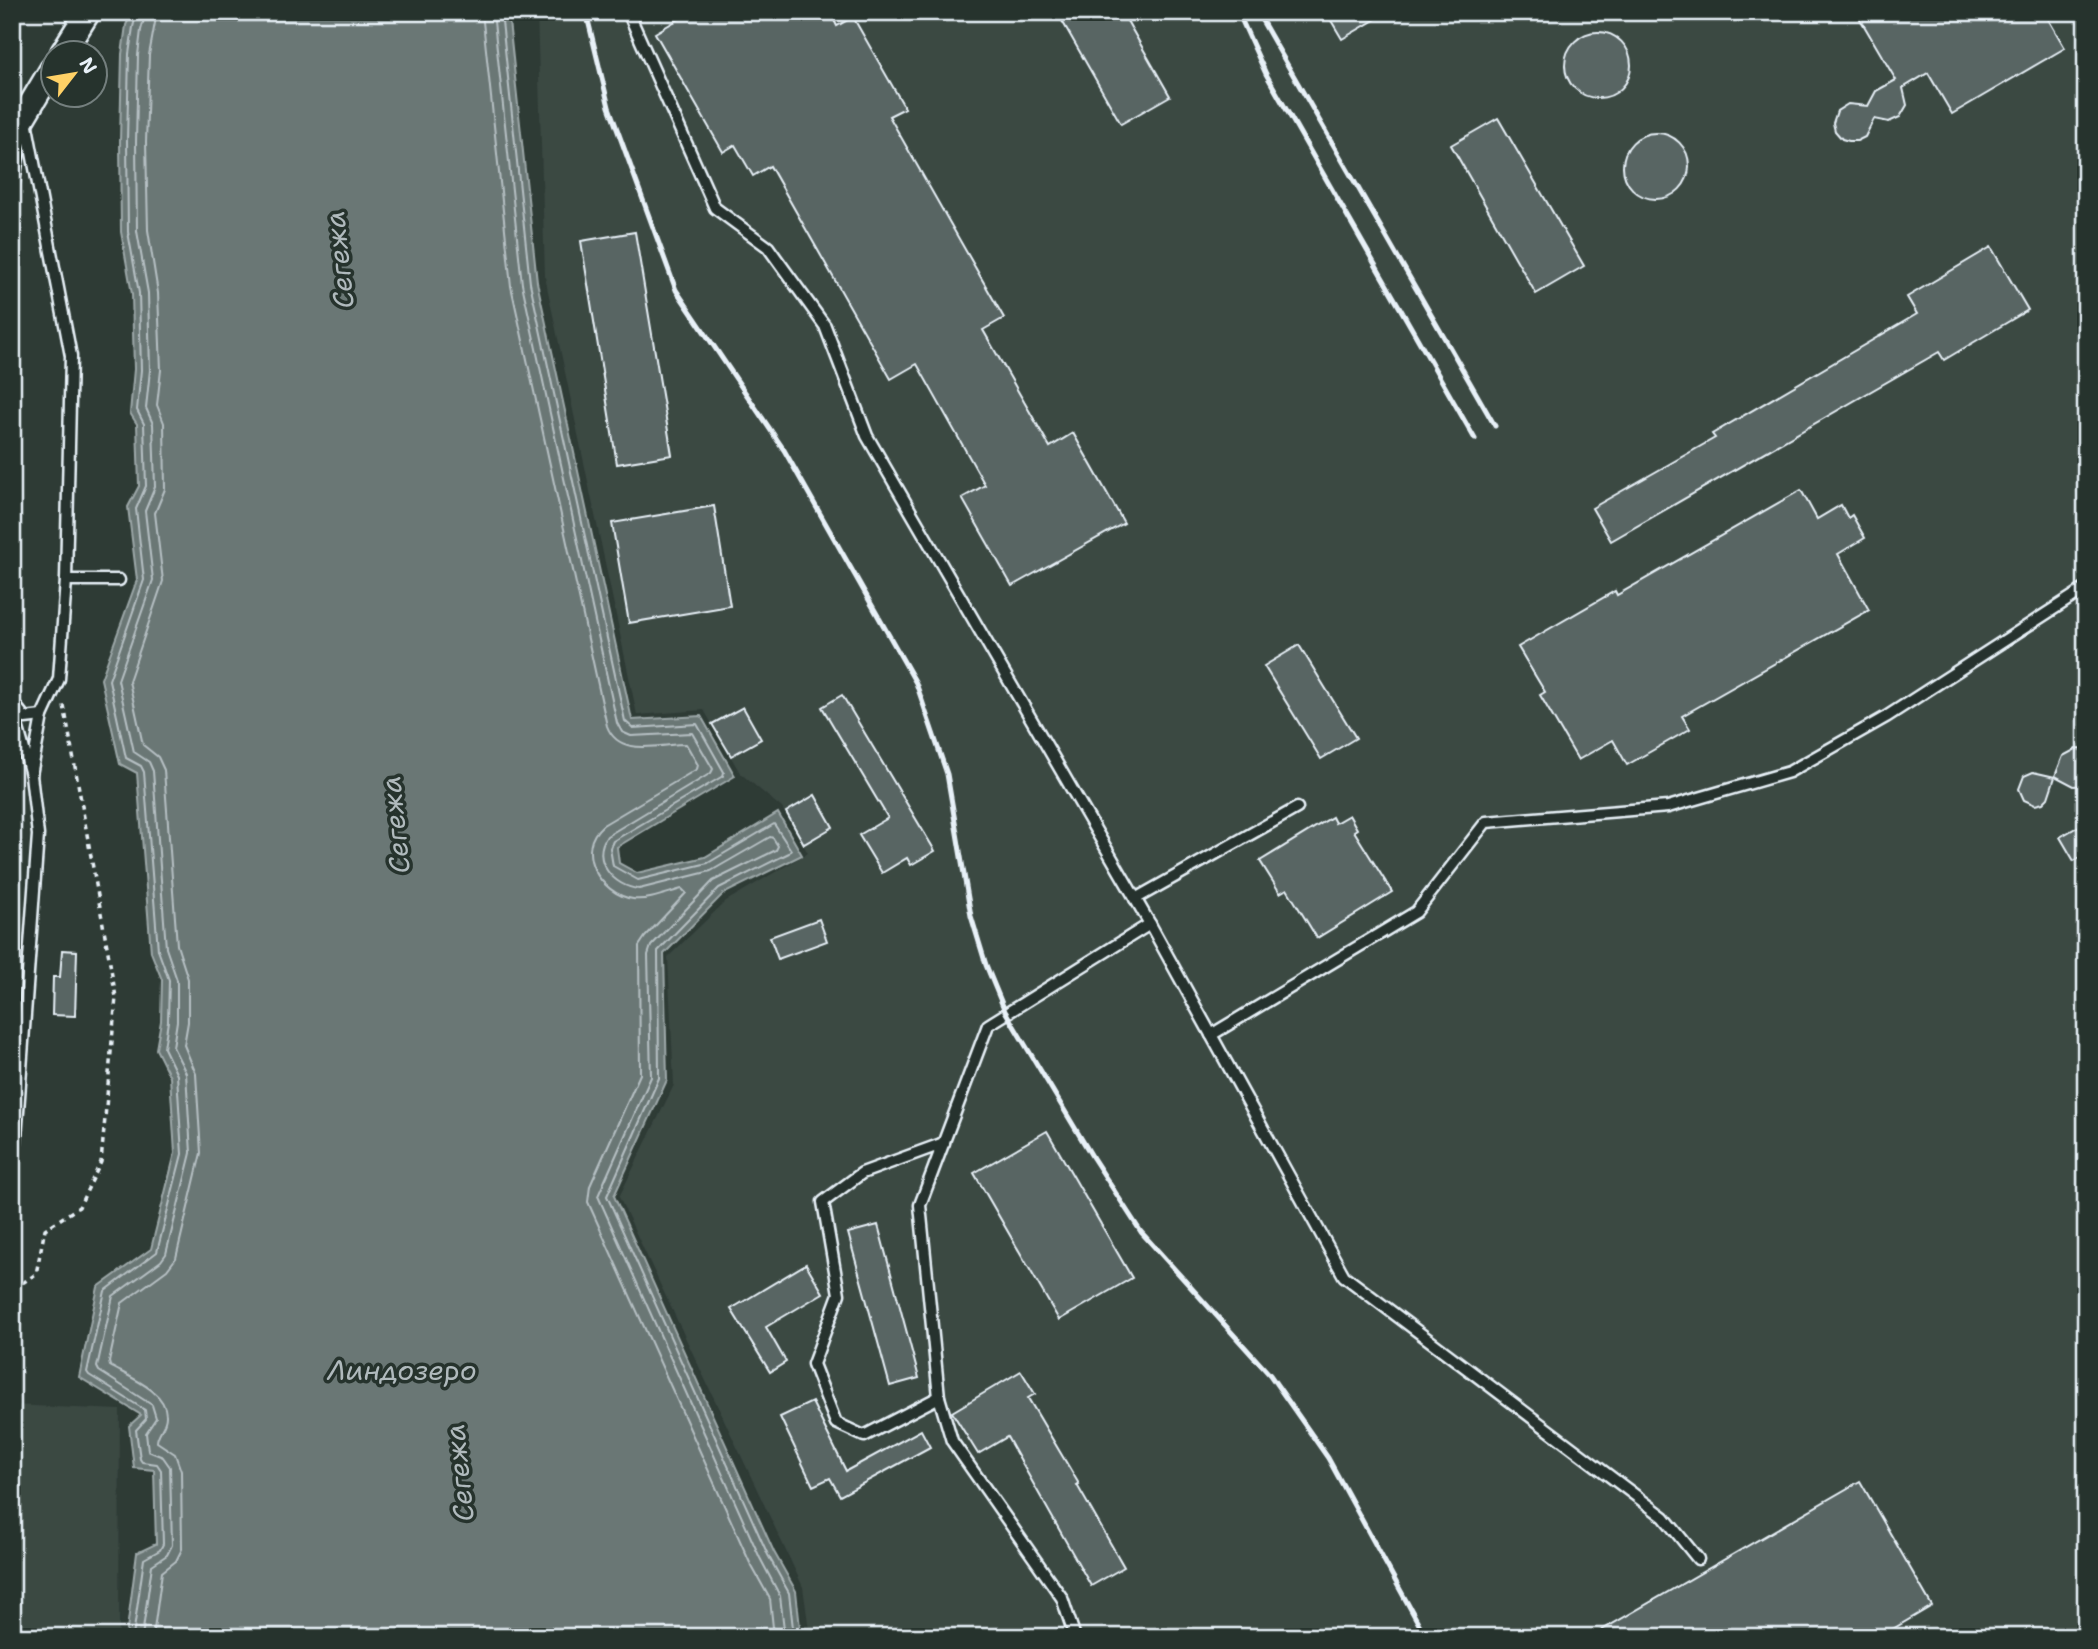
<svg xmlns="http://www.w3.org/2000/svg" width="2098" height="1649" font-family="'Shantell Sans',sans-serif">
  <rect width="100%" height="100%" fill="#2e3b35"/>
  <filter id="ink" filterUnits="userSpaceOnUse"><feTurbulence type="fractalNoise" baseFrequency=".0143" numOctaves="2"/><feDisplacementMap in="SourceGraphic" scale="14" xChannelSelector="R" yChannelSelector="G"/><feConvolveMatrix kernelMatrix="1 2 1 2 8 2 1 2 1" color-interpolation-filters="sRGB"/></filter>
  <g filter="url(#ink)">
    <g fill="#3b4843">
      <polygon points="537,12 2086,12 2086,1637 810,1637 803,1587 619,1197 674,1085 668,957 726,901 808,853 782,808 740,773 704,710 637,715 545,277"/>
      <polygon points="12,1405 120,1410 119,1637 12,1637"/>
    </g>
    <polygon fill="#6b7775" stroke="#9da8a9" stroke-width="2" points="132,12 508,12 537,282 632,720 701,716 735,776 617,847 619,863 637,873 705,857 778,813 802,855 723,894 664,954 667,1080 614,1196 774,1552 796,1591 801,1637 126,1637 137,1553 156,1544 154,1470 134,1468 129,1426 141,1415 79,1377 98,1287 151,1249 175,1153 170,1077 156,1049 161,1021 162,980 151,952 137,773 120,764 101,679 137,580 128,507 139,486 137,424 130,413 134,369 132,294 121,232 120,141 122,54 126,25"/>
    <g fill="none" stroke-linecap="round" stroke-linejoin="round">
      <g stroke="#b6c0c4" stroke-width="2">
        <path d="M482,12L511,286L607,726C619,758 659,744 686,744L698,765L697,769L603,825C573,850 600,894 633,899C648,901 667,893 682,889L686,893L645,937L639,946L640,1074L590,1186L588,1202L750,1563L770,1599L774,1637"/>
        <path d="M493,12L522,284L617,723L622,732L631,736L692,733L713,769L711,773L607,836C590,860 614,887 639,889L711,871L770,837L773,838L778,846L776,850L713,881L651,946L648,955L651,1077L598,1196L760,1558L780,1596L785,1637"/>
        <polyline points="501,12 530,283 625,721 633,728 697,724 724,772 723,776 613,841 610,848 613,866 638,880 708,863 774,824 791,850 789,853 719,888 658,951 659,1078 607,1196 768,1555 789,1593 794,1637"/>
        <polyline points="133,1637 144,1559 160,1550 163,1544 161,1470 157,1464 142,1462 140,1459 136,1430 146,1419 145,1410 89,1375 87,1372 105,1291 157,1252 182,1154 177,1075 164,1048 168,1021 169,980 158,950 144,772 141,766 126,758 109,680 144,580 136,509 146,486 144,424 137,410 141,370 139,293 128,232 127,141 129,54 133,27 137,12"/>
        <polyline points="142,1637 152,1565 167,1555 172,1545 170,1467 163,1457 148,1451 146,1433 156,1418 152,1405 99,1371 97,1367 113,1296 161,1261 166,1254 191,1153 186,1073 173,1047 177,1021 177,980 166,948 153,771 149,762 134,752 118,680 153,580 145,511 155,487 153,424 146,408 150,370 148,293 137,231 136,142 138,55 141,30 146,12"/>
        <path d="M153,1637L162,1572L176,1561L182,1549L181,1471L175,1454L157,1442C157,1433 166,1427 166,1416C167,1391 129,1377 110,1366L109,1362L122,1303L167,1270L176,1258L201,1153L196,1074L184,1045L188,1022V979L177,945L164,770L158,757L143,745L129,681L163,581L155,513L165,489L164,423L157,405L161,370L158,293L148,230L146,142L149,55L157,12"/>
      </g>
    </g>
    <g fill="#596563" stroke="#e8f1f8" stroke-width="2">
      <polygon points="691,12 830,12 837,26 853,17 905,108 889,116 1004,318 983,330 1050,447 1073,433 1124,523 1012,586 962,498 985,485 917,364 891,379 770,166 753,176 735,145 723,152 655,33"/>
      <polygon points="1057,12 1122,12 1170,96 1121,124"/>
      <polygon points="1326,12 1388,12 1342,39"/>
      <polygon points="1856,12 2044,12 2065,48 1952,114 1928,73 1903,88 1907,105 1900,117 1889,122 1874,119 1865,137 1857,141 1849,141 1842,139 1835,131 1833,123 1837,111 1848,104 1868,106 1876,91 1896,80"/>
      <circle cx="1598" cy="65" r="33"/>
      <polygon points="1498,118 1584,266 1536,294 1451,145"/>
      <circle cx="1656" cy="166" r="33"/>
      <polygon points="635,232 672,455 617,464 581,241"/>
      <polygon points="1991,247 2028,310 1944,360 1939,352 1611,541 1592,508 1715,438 1712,434 1917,314 1907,297"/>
      <polygon points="1801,490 1817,519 1841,505 1848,518 1852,515 1865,538 1838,554 1869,610 1682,716 1690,729 1627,765 1613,740 1578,760 1540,695 1545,692 1518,647 1615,591 1617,595"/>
      <polygon points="714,506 730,606 629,623 612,523"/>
      <polygon points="1299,645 1356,738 1321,759 1264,666"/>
      <polygon points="842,695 935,851 911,865 907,858 882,873 859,835 888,818 822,707"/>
      <polygon points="743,707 761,739 731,756 712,724"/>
      <polygon points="2076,749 2086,750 2086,785 2074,786 2055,776 2063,756"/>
      <polygon points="2033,772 2055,777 2048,798 2043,803 2035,805 2024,800 2019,789 2024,776"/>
      <polygon points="815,795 833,827 804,844 786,812"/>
      <polygon points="1349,815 1357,829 1354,831 1392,892 1317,938 1287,889 1280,893 1260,861 1332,817 1335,823"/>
      <polygon points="2086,822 2086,855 2074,861 2060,837"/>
      <polygon points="819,919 827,941 778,959 770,937"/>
      <polygon points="62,950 77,951 75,1016 52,1015 53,977 60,977"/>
      <polygon points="1047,1131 1132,1278 1059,1320 974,1173"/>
      <polygon points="878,1225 919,1378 890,1386 848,1233"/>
      <polygon points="806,1264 823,1293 766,1327 786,1362 770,1372 731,1309"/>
      <polygon points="1021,1371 1035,1394 1028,1398 1079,1484 1077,1485 1124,1567 1091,1586 1007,1437 978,1454 952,1412"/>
      <polygon points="812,1402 846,1471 921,1430 930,1447 840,1496 830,1478 813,1486 780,1417"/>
      <polygon points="1860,1481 1932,1606 1879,1637 1590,1637"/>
    </g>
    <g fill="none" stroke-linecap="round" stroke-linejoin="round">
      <defs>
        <g id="service">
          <polyline points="628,12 715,208 768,247 825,326 867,436 1150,924"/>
          <polyline points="26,121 71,356 66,580 59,679 42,716 31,775"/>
          <polyline points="12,194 22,131"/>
          <polyline points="66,580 119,580"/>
          <polyline points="14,704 25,718 42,716"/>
          <polyline points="12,707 31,775 38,835 12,1194"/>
          <polyline points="1135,899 1297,808"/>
          <polyline points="1211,1035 1416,912 1486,822 1668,807 1789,772 1886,717 2086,588"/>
          <polyline points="939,1397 864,1436 836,1423 813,1364 839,1294 823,1202 862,1173 944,1143"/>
          <polyline points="1075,1637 1062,1598 952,1441 939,1397 920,1205 988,1025 1150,924 1344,1276 1664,1517 1698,1559"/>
        </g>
        <g id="tertiary">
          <polyline points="63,52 88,12"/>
          <polyline points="12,136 52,69"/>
        </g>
      </defs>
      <use href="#service" stroke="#e8f1f8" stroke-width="15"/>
      <use href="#tertiary" stroke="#e8f1f8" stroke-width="28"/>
      <polyline stroke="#e8f1f8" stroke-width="3.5" stroke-dasharray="5 5" stroke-linecap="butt" points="12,1283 24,1282 36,1274 45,1229 79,1207 101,1162 116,997 64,705"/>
      <use href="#service" stroke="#26332d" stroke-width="10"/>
      <use href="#tertiary" stroke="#26332d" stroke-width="23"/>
      <g stroke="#e8f1f8" stroke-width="5">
        <polyline points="586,12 609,107 676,290 784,450 916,683 947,774 971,916 986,965 1005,1011 1093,1158 1141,1232 1270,1375 1328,1458 1426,1637"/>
        <polyline points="1238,12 1266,74 1475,439"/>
        <polyline points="1257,12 1495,426"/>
      </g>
    </g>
  </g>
  <g text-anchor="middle" stroke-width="7" stroke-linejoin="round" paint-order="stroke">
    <g font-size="28" font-style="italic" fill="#b0babd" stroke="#26332d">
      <text transform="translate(339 260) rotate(-96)" y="10">Сегежа</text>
      <text transform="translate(395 825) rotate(-96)" y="10">Сегежа</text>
      <text x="402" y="1380">Линдозеро</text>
      <text transform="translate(459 1473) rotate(-96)" y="10">Сегежа</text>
    </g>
  </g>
  <rect width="2098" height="1649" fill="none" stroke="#26332d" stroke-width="42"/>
  <rect x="21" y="21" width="2056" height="1607" fill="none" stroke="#e8f1f8" stroke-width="2.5" filter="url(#ink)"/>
  <g transform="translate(74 74) rotate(59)"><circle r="33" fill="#26332d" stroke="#747f7e" stroke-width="2"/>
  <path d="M0-5L12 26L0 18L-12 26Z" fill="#ffd166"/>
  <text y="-10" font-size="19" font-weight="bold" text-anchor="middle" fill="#e8f1f8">N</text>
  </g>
</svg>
